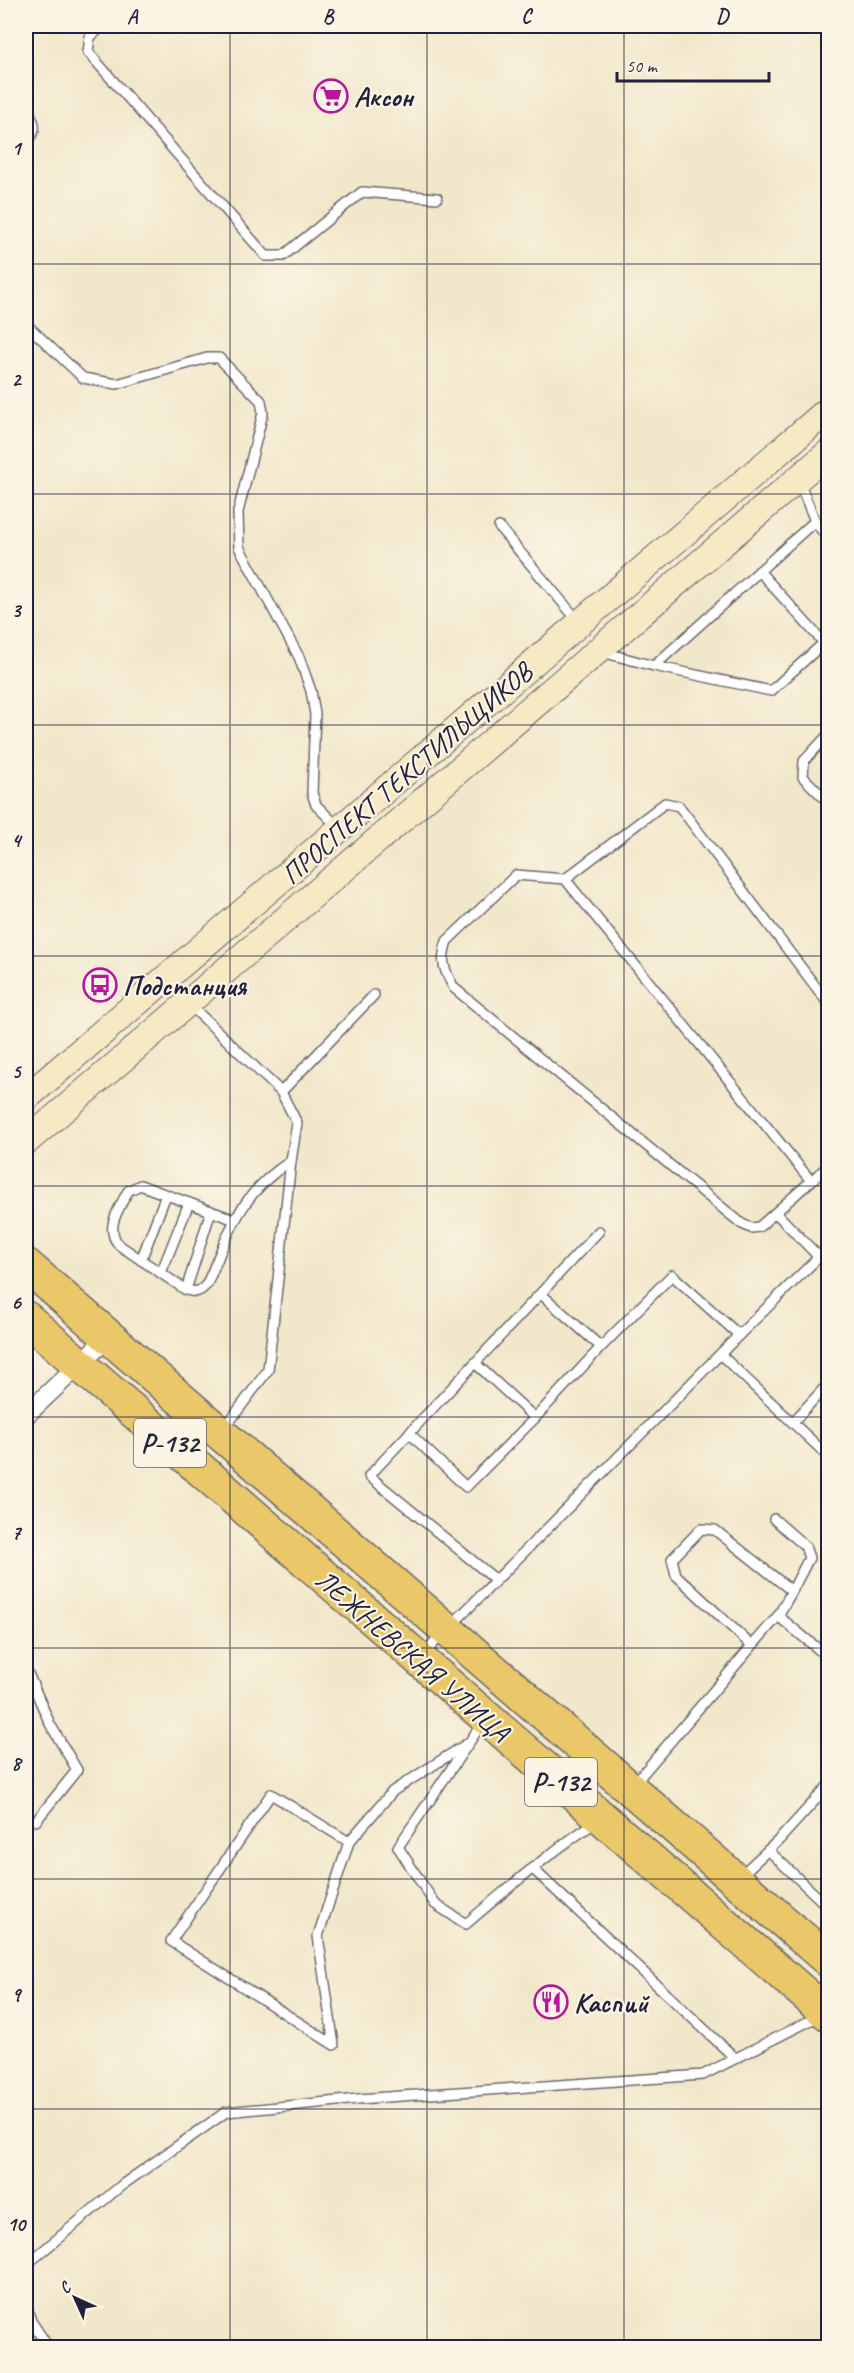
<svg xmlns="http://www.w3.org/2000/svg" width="854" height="2373" font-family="Caveat,sans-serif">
  <rect width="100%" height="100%" fill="#fcf5e5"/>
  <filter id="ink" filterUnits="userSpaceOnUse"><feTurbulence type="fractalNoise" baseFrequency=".0167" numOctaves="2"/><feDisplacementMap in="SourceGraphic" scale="12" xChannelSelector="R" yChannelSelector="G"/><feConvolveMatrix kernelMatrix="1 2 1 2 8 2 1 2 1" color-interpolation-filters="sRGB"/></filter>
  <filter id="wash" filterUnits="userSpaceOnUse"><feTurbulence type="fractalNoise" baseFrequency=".008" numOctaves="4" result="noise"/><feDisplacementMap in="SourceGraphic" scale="24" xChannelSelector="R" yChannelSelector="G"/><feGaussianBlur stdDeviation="1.35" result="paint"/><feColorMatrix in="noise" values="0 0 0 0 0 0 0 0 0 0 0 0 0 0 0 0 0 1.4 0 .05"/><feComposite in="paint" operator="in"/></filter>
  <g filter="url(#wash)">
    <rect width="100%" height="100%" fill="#f1e7ca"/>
  </g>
  <g filter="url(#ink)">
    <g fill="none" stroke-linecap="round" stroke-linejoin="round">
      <defs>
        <g id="lane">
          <polyline points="103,26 90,37 88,52 266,256 283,256 362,192 437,198"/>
          <path d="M26,107C35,123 39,128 26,143"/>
          <polyline points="26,324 83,378 117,384 207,358 219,358 261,401 263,413 238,512 239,547 299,657 311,691 315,714 312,793 316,805 338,827"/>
          <polyline points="815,521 828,539"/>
          <polyline points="499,527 579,622"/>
          <polyline points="759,571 824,643"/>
          <polyline points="602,652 654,666 815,521 799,482"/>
          <polyline points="654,666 771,691 828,639"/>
          <polyline points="828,735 804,761 803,777 828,802"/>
          <path d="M516,875L565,879L811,1181L759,1227L751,1228L742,1224L454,988C444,970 440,961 447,941Z"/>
          <polyline points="565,879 665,803 679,806 828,1003"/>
          <polyline points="189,1004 281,1092 297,1123 291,1161 268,1370 224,1429"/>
          <polyline points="281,1092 374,995"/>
          <polyline points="811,1181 828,1166"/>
          <polyline points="776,1213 819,1257"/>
          <path d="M235,1220L140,1185L128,1191C119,1209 104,1228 119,1245L186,1290C196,1293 200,1292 207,1284C230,1231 239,1194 291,1161"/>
          <polyline points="141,1260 166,1195"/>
          <polyline points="161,1273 189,1203"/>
          <polyline points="186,1290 211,1211"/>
          <polyline points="601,1347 672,1275 739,1335"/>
          <polyline points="721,1355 828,1456"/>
          <polyline points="535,1418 601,1347 541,1294"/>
          <polyline points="793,1422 828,1384"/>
          <polyline points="409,1433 466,1487 535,1418 476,1364"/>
          <polyline points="774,1519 805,1546 809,1558 792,1591"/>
          <polyline points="496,1580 369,1476 599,1231"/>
          <polyline points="778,1616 828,1657"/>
          <polyline points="423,1654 739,1335 828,1248"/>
          <polyline points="26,1669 50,1724 77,1770 36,1821"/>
          <path d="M483,1722L398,1847L435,1904L466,1924C508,1888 550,1852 596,1822"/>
          <polyline points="634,1784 752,1646 676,1575 672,1559 701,1529 715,1530 792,1591 778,1616 752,1646"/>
          <polyline points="349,1842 318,1936 334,2045 171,1941 271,1794 349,1842 393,1791 468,1743"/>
          <polyline points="768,1850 828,1907"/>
          <polyline points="532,1868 735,2058"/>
          <polyline points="740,1876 779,1840 828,1786"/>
          <polyline points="26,2265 122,2185 226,2112 358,2099 703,2075 819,2016"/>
          <polyline points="26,2305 31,2321 49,2348"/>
        </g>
        <polyline id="street" points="26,1415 108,1337"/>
        <g id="secondary">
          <polyline points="26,1098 828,410"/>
          <polyline points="26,1142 828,453"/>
        </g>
        <g id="highway">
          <polyline points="26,1265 828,1960"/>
          <polyline points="26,1318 828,2014"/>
        </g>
      </defs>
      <use href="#lane" stroke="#6a676d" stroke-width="12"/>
      <use href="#street" stroke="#6a676d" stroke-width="21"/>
      <use href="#secondary" stroke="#6a676d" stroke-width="28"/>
      <use href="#highway" stroke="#6a676d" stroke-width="36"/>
      <use href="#lane" stroke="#fff" stroke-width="9"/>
      <use href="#street" stroke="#fff" stroke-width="18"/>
      <use href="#secondary" stroke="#f7e9c3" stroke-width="26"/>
      <use href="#highway" stroke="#eac769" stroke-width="33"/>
    </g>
  </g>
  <path fill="none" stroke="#22223b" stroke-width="1.5" stroke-opacity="0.55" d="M230,26V2348M427,26V2348M624,26V2348M26,264H828M26,494H828M26,725H828M26,956H828M26,1186H828M26,1417H828M26,1648H828M26,1879H828M26,2109H828"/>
  <defs>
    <symbol id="supermarket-ring" viewBox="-11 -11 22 22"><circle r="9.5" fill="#fcf5e5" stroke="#b5179e" stroke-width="1.5"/><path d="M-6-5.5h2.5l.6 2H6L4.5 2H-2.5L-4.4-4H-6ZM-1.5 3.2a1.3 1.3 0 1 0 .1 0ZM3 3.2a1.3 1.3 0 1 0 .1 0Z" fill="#b5179e"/></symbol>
    <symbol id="bus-ring" viewBox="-11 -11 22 22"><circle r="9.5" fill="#fcf5e5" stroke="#b5179e" stroke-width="1.5"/><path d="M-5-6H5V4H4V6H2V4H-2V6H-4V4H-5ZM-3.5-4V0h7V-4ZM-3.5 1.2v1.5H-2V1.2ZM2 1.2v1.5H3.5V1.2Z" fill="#b5179e"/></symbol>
    <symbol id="restaurant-ring" viewBox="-11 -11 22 22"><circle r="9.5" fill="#fcf5e5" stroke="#b5179e" stroke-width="1.5"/><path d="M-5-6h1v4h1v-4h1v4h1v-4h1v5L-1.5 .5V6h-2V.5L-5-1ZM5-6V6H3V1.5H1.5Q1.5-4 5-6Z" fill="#b5179e"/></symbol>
  </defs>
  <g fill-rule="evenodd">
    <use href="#supermarket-ring" x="312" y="77" width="38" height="38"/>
    <use href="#bus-ring" x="81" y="966" width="38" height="38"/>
    <use href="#restaurant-ring" x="532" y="1983" width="38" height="38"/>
  </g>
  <g text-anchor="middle" stroke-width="4.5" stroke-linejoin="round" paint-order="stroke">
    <g fill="#fcf5e5" stroke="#63616e" stroke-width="1.5">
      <rect x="134" y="1419" width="72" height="48" rx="4.5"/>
      <rect x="525" y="1758" width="72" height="48" rx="4.5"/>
    </g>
    <g font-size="27" font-weight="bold" fill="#22223b">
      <text x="170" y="1452">Р-132</text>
      <text x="561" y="1791">Р-132</text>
    </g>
    <g font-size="28" font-weight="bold" fill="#22223b" stroke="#fcf5e5" text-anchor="start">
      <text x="354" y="106">Аксон</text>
      <text x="123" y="995">Подстанция</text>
      <text x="574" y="2012">Каспий</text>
    </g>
    <g font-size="28" fill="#22223b" stroke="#fcf5e5">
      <text transform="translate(406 773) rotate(-41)" y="10">ПРОСПЕКТ ТЕКСТИЛЬЩИКОВ</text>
      <text transform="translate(413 1655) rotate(41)" y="10">ЛЕЖНЕВСКАЯ УЛИЦА</text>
    </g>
  </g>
  <rect width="854" height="2373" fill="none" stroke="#fcf5e5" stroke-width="66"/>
  <g transform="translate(75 2298) rotate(315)" stroke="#fcf5e5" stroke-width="4.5" paint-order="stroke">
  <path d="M0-4.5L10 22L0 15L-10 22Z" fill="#22223b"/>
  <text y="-9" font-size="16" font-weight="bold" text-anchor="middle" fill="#22223b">С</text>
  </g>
  <path d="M617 72v9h152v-9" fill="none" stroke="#22223b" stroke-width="3"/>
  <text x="626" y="72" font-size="18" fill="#22223b" stroke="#fcf5e5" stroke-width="4.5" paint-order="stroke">50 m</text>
  <rect x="33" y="33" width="788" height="2307" fill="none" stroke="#22223b" stroke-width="2"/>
  <g font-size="20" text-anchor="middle" font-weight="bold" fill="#22223b">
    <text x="132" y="23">A</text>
    <text x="328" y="23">B</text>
    <text x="526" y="23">C</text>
    <text x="722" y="23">D</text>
    <text x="16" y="155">1</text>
    <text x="16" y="386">2</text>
    <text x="16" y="617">3</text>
    <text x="16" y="847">4</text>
    <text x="16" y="1078">5</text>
    <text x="16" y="1309">6</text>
    <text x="16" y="1539">7</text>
    <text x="16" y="1770">8</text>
    <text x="16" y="2001">9</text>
    <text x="16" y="2231">10</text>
  </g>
</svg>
